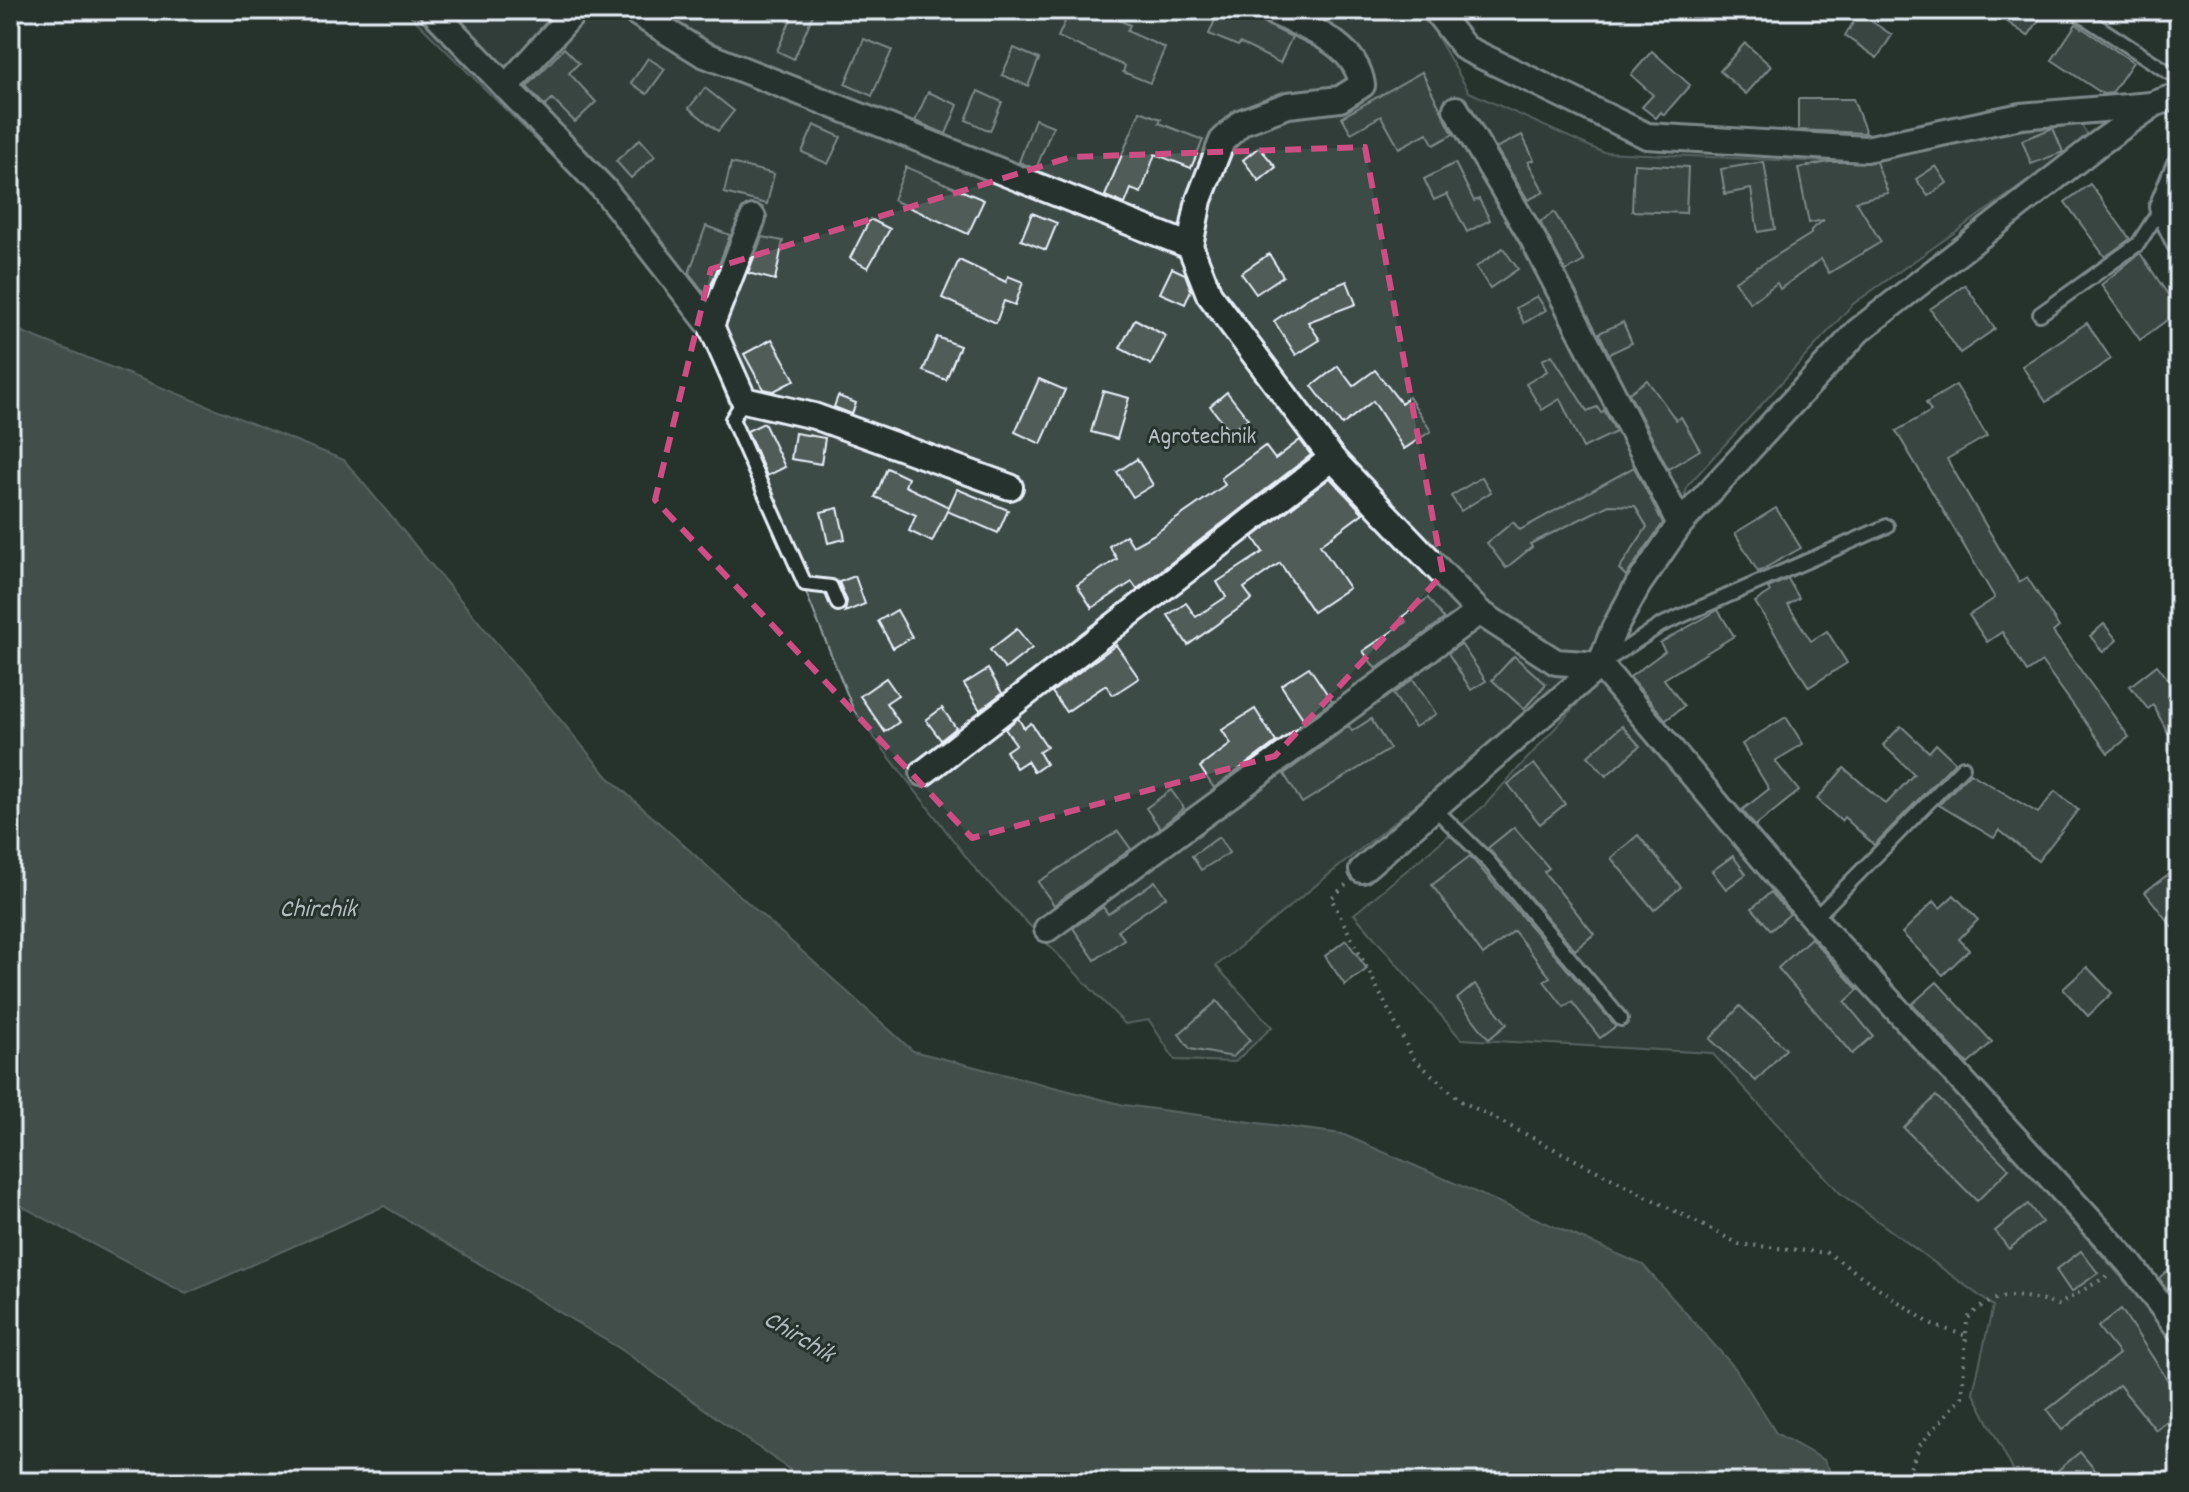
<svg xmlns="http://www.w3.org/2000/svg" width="2189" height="1492" font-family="Dekko,sans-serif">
  <rect width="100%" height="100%" fill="#26332d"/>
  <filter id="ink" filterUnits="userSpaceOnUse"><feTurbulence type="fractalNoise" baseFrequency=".0125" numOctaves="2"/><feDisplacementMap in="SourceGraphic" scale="16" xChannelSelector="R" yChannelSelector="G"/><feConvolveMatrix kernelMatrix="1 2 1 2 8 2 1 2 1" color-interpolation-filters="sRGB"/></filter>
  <g filter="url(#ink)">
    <g fill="#3e4b47" stroke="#939ea0" stroke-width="2">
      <polygon points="405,10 1422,10 1469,92 1602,152 1824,162 2077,117 2089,138 1853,304 1688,485 1675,530 1565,684 1216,966 1272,1027 1235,1062 1175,1060 1149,1020 1125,1024 977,871 854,711 680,282"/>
      <polygon points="1597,682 2179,1343 2179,1482 2019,1482 1973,1392 1993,1306 1840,1193 1712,1053 1461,1039 1354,914 1484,806"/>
    </g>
    <polygon fill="#636f6d" stroke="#98a3a5" stroke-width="2" points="10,327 344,460 608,777 913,1051 1124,1105 1342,1134 1643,1265 1735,1368 1776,1433 1824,1460 1836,1482 807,1482 622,1350 384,1206 186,1294 10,1200"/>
    <g fill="#505c59" stroke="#e8f1f8" stroke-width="2">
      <polygon points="795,10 815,10 794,59 777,51"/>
      <polygon points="1070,10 1097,10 1130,25 1127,31 1165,48 1150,83 1123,72 1125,66 1058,37"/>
      <polygon points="1219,10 1237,10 1292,37 1280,63 1240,43 1238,46 1209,34"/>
      <polygon points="1990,10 2046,10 2028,36"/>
      <polygon points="1859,13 1892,35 1877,58 1845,36"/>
      <polygon points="2076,24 2133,62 2112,93 2103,94 2052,60"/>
      <polygon points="864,39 892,50 872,96 845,84"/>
      <polygon points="1745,43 1771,66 1746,94 1720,71"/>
      <polygon points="564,48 579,63 569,73 596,102 575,122 552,99 545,106 527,87"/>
      <polygon points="1014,48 1039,59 1028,86 1002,75"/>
      <polygon points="1652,51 1690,85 1664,115 1661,112 1656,118 1642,107 1653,95 1631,75"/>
      <polygon points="648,58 665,69 647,94 631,83"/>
      <polygon points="1422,72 1453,134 1434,145 1427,133 1399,148 1381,116 1351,133 1342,117"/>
      <polygon points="705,88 734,111 718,131 689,108"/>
      <polygon points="978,91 1002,102 990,131 966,120"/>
      <polygon points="928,92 958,105 946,134 915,121"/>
      <polygon points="1798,99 1853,99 1866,133 1798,130"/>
      <polygon points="1140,111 1161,119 1159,123 1203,140 1191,168 1155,154 1141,193 1131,189 1125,204 1105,196"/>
      <polygon points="1035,119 1053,126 1036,169 1019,162"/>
      <polygon points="814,125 841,137 828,164 802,152"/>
      <polygon points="2053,128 2063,152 2031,164 2022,140"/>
      <polygon points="1522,135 1534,160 1528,162 1544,192 1528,200 1496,148"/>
      <polygon points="640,139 655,156 631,178 616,161"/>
      <polygon points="1259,147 1276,167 1259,181 1243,160"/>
      <polygon points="1764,162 1775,229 1758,232 1751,189 1725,194 1721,169"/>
      <polygon points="1829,162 1876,162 1888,193 1856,201 1881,242 1829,273 1821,259 1780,289 1777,283 1750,303 1735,281 1811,234 1811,230 1824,220 1809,223 1798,168"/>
      <polygon points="731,163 774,174 767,204 724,193"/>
      <polygon points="1455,163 1474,201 1479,199 1490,220 1467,232 1447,194 1434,200 1424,179"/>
      <polygon points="1634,164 1688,167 1686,213 1632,211"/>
      <polygon points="1936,166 1947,183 1928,196 1916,179"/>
      <polygon points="906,167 984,200 968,234 893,200"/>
      <polygon points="2090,184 2130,239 2105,257 2065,202"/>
      <polygon points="1554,212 1584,261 1566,271 1540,222"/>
      <polygon points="1032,213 1057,223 1046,250 1021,240"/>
      <polygon points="870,219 890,229 868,268 850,258"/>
      <polygon points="706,226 730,235 707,296 689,273"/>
      <polygon points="762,237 783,241 775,280 748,273"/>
      <polygon points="1503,248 1518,269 1490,288 1476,267"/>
      <polygon points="2140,253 2179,311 2140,340 2101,285"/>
      <polygon points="1269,254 1283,276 1256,294 1241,273"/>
      <polygon points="959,260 1006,282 1008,276 1023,282 1015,305 1004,301 996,323 942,298"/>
      <polygon points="1172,268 1185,274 1191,290 1185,304 1160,293"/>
      <polygon points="1347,281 1356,304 1308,322 1320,340 1296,355 1274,321 1312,295"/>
      <polygon points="1965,285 1995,329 1960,353 1930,309"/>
      <polygon points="1537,296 1546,310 1524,323 1516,308"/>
      <polygon points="1135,319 1166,336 1151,365 1120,348"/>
      <polygon points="1623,322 1632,343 1609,354 1599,333"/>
      <polygon points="2087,323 2111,359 2046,402 2022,366"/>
      <polygon points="937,337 960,346 946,380 923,371"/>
      <polygon points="772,339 795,380 774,391 763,389 744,354"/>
      <polygon points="1552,355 1587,411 1597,407 1601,413 1604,410 1616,432 1583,448 1560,399 1542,410 1526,384 1547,371 1542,360"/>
      <polygon points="1338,366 1353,386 1375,370 1401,403 1409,397 1431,431 1404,449 1373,401 1342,425 1312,386"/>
      <polygon points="1039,379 1065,390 1041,444 1015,432"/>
      <polygon points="1647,380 1676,420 1681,417 1700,450 1668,469 1629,393"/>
      <polygon points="1956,385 1987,436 1947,459 2019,582 2027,577 2059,627 2053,632 2129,737 2108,753 2042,662 2027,672 2002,632 1987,642 1969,615 1995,598 1896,431 1931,411 1926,403"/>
      <polygon points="1103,391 1129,398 1117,439 1091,432"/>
      <polygon points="1227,392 1248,419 1230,432 1210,406"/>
      <polygon points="838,396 856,403 852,414 834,407"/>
      <polygon points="764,423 785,467 767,476 747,431"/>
      <polygon points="795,433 825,438 821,464 791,459"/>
      <polygon points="1300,440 1311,455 1137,589 1132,582 1092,608 1077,585 1117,559 1109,546 1126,535 1133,546 1153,535 1225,485 1221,478 1265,446 1275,459"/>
      <polygon points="1137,459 1153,485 1133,497 1117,472"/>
      <polygon points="1634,467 1663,523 1626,576 1619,569 1647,527 1635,506 1609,505 1530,544 1532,547 1506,568 1487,543 1513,522 1520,530"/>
      <polygon points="887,468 908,478 905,486 949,507 932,542 909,531 916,515 875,497"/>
      <polygon points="1482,477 1491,492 1461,511 1451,496"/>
      <polygon points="1330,478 1363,513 1320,545 1349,588 1313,612 1280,563 1244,588 1252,599 1188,645 1168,615 1186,603 1196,617 1226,597 1217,582 1263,552 1253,537"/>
      <polygon points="957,489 1008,510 998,533 947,511"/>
      <polygon points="838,508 845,539 828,543 821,512"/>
      <polygon points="1776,508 1801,548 1758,572 1735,533"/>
      <polygon points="855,576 865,604 845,612 847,601 839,582"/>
      <polygon points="1788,579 1799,598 1788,605 1811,641 1827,631 1847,663 1809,687 1755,602 1770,592 1768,588"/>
      <polygon points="1428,598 1444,619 1376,669 1363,651 1406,622 1402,617"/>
      <polygon points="897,610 912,637 893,648 878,621"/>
      <polygon points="1718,610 1734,636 1664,679 1684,706 1666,720 1630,677 1665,651 1660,643"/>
      <polygon points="2104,624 2117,640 2103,652 2090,636"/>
      <polygon points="1017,629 1032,648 1005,669 990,650"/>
      <polygon points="1461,644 1486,681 1471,690 1448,653"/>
      <polygon points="1116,645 1139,678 1113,695 1106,685 1066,712 1052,692"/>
      <polygon points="1514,656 1546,684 1524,709 1492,680"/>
      <polygon points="2157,665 2179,693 2179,753 2153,705 2148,709 2130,686"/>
      <polygon points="1309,667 1332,701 1305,721 1281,685"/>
      <polygon points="988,669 1002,693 980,710 964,684"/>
      <polygon points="886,678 898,695 886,703 899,722 885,732 860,696"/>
      <polygon points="1413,679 1436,714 1415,727 1393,694"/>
      <polygon points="942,708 956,728 941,740 926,720"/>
      <polygon points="1255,709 1276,742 1214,788 1200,767 1231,744 1222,730"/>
      <polygon points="1786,717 1803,744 1775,761 1799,791 1755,826 1742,810 1769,789 1742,744"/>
      <polygon points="1018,718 1024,728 1031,723 1047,747 1039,752 1046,764 1034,772 1027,761 1016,768 1006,751 1016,744 1005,729"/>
      <polygon points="1371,719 1390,749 1302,803 1284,774 1349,726 1352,731"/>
      <polygon points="1622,726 1640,746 1606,776 1588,756"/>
      <polygon points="1901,726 1929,752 1936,744 1955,762 1874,845 1844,817 1841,821 1817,799 1844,768 1886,804 1914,774 1883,745"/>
      <polygon points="1534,764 1565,804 1540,824 1508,784"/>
      <polygon points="1970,773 2038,813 2055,791 2078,810 2038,861 1999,830 1994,838 1939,805"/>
      <polygon points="1171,790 1184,808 1160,828 1146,808"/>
      <polygon points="1514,827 1549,868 1544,872 1594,934 1575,950 1488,848"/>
      <polygon points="1118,831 1131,849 1054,905 1038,882"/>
      <polygon points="1638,835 1681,887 1654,910 1611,858"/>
      <polygon points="1219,837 1229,853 1201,870 1192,856"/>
      <polygon points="1470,856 1616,1026 1600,1038 1572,1002 1564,1007 1544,981 1550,977 1514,931 1483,955 1432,885"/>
      <polygon points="1733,856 1746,874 1726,889 1712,871"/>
      <polygon points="2179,866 2179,936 2145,892"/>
      <polygon points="1155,881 1166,897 1118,930 1124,939 1095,960 1073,928 1103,907 1108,914"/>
      <polygon points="1771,892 1790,914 1771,930 1752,908"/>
      <polygon points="1954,895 1978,920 1959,939 1969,950 1943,975 1902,933 1934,901 1940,908"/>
      <polygon points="1811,938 1858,990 1845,1002 1873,1036 1852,1054 1778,968"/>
      <polygon points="1346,940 1367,969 1345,985 1325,956"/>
      <polygon points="2087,967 2112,993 2088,1016 2063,989"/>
      <polygon points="1937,982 1992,1042 1968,1064 1912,1004"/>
      <polygon points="1475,984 1507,1024 1489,1039 1457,999"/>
      <polygon points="1217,1001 1250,1040 1233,1057 1190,1049 1179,1034"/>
      <polygon points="1740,1006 1786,1049 1756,1081 1710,1039"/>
      <polygon points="1936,1096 2009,1169 1977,1201 1904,1128"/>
      <polygon points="2028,1204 2042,1222 2009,1249 1995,1231"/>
      <polygon points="2081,1251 2098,1273 2071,1292 2056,1270"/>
      <polygon points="2179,1260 2179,1304 2159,1278"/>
      <polygon points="2121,1309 2169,1382 2179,1374 2179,1438 2166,1422 2156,1430 2119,1385 2062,1430 2047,1410 2119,1354 2098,1327"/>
      <polygon points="2080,1452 2105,1482 2044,1482"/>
    </g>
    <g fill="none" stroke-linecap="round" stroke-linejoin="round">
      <defs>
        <g id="lane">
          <polyline points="2073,10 2179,79"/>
          <polyline points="2040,314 2138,244 2162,207"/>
          <polyline points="744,400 732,419 805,584 831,587 838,604"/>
          <polyline points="1606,661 1661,625 1887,526"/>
          <polyline points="1434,808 1489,862 1621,1019"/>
          <polyline points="1814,919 1963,767"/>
        </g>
        <g id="street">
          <polyline points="432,10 604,189 711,326 744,400 814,416 1010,487"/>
          <polyline points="632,10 703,54 1190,246"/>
          <path d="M1269,10C1304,27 1356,42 1362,85L1340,99L1288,105L1242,122L1222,141L1199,200L1190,246L1209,294L1332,458L1479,612L1556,662L1600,665"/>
          <polyline points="1435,10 1465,48 1647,136 1866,149 2021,116 2151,105"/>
          <polyline points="506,87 576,10"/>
          <polyline points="1456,109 1533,239 1680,524"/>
          <polyline points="2179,166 2162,207 2179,242"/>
          <polyline points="711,326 753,218"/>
          <polyline points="1600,665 1814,919 2129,1263 2179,1329"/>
          <polyline points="923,773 1332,458"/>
          <polyline points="1362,870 1600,665 1614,629 1638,585 1680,524 1858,331 2098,144 2154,104 2179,95"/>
          <polyline points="1047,929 1479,612"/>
        </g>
      </defs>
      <use href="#lane" stroke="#e8f1f8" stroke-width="18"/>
      <use href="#street" stroke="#e8f1f8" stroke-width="30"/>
      <g stroke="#e8f1f8" stroke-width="4" stroke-dasharray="2 6" stroke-linecap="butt">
        <polyline points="1346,885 1331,898 1413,1058 1461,1101 1739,1244 1828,1253 1932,1325 1967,1336"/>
        <path d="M1904,1482L1920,1445L1962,1397L1967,1319C1998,1288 2019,1294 2058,1305L2109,1275"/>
      </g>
      <use href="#lane" stroke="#26332d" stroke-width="12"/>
      <use href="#street" stroke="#26332d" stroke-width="24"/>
    </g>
  </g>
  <path d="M0 0H2189V1492H0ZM1365,147L1443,574L1275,756L972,838L655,500L711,269L1071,157Z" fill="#26332d" fill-opacity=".55" fill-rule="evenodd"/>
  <path fill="none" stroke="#cc4e82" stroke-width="6" stroke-dasharray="16 10" stroke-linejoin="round" d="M1365,147L1443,574L1275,756L972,838L655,500L711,269L1071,157Z"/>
  <g text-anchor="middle" stroke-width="6" stroke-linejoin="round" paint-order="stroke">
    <g font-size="24" fill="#b5bfc3" stroke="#26332d">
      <text x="1202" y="443">Agrotechnik</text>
    </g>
    <g font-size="26" font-style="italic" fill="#b3bdc0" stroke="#26332d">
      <text x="318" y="916">Chirchik</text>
      <text transform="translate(800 1335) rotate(31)" y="9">Chirchik</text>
    </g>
  </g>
  <rect width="2189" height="1492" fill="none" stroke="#26332d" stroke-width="40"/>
  <rect x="20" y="20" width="2149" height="1452" fill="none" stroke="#e8f1f8" stroke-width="3" filter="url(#ink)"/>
</svg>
